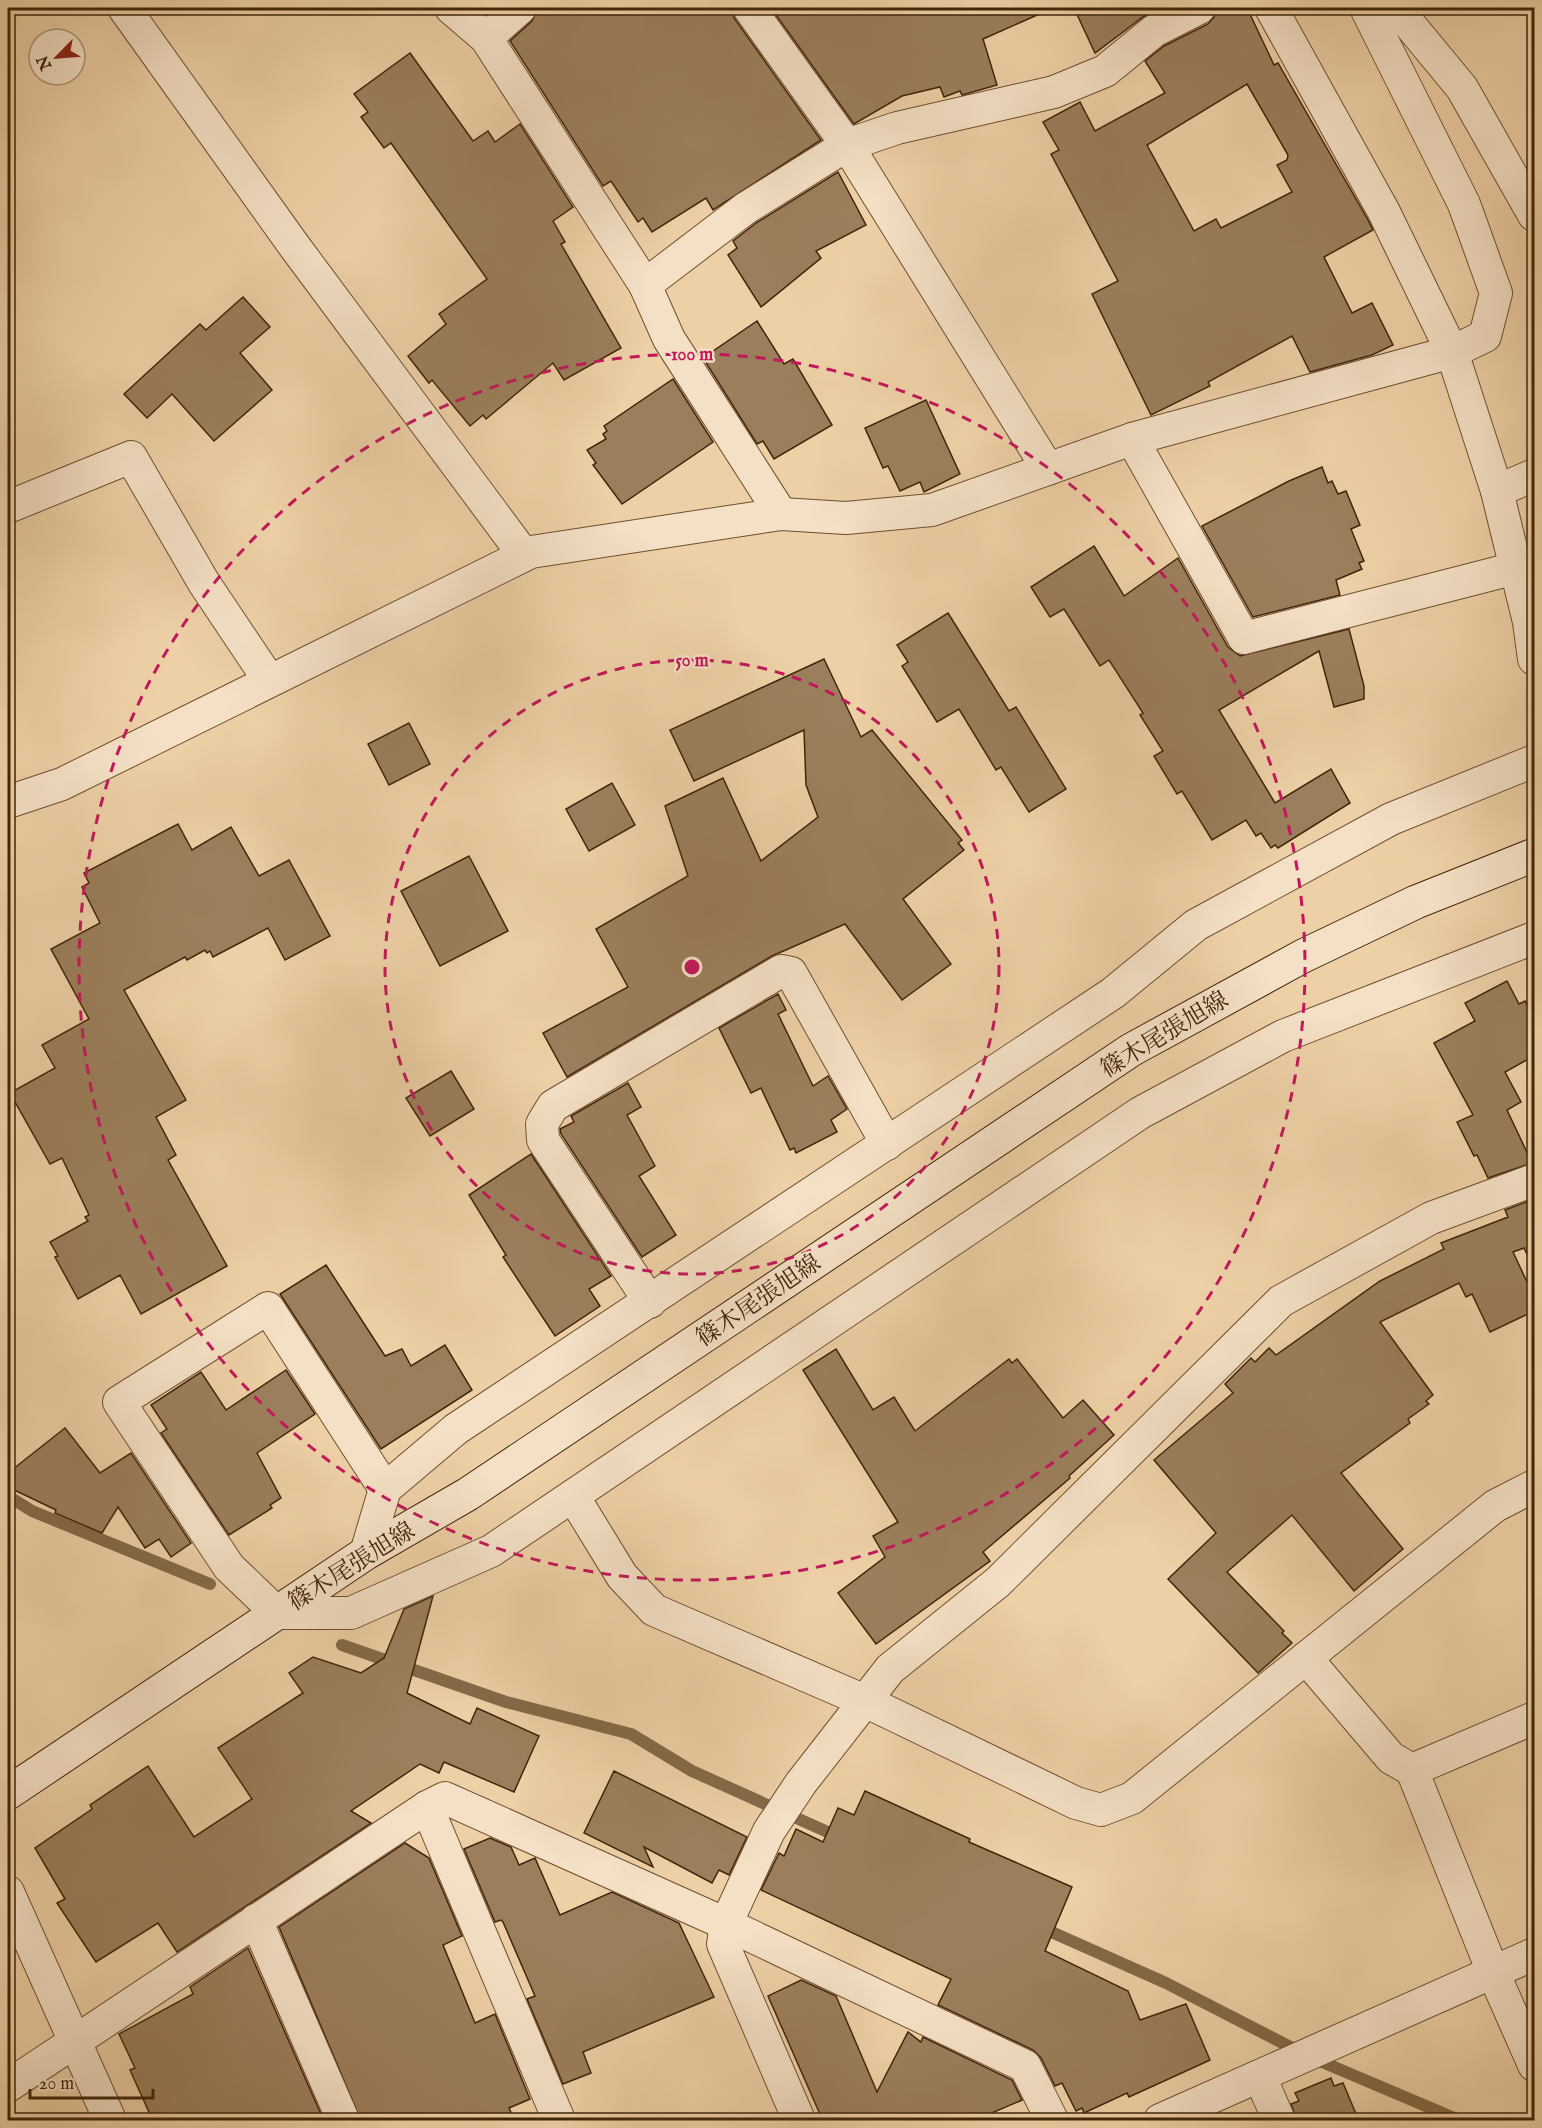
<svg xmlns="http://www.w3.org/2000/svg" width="1542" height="2128" font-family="'IM FELL English','Noto Serif JP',serif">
  <rect width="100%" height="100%" fill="#eed0a6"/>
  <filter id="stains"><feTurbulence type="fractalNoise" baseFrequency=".00333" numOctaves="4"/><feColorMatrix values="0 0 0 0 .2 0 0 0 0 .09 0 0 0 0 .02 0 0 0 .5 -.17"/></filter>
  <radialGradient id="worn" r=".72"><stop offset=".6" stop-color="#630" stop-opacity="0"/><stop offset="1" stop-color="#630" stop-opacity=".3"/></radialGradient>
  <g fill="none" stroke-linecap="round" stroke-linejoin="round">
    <g stroke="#856947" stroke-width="12">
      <polyline points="8,1496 32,1511 210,1584"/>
      <polyline points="342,1645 506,1702 631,1734 692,1771 841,1838"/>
      <polyline points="1038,1926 1166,1983 1308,2056 1459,2120"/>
    </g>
  </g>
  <g fill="#9b7e5b" stroke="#412509" stroke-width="1.5" fill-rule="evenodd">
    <polygon points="538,8 731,8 734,18 821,140 713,210 706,198 652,232 643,218 638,222 611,181 603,186 510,41 532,21"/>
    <polygon points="771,8 1053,8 983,39 997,85 962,95 960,91 944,97 940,87 902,96 854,124"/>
    <polygon points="1074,8 1160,8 1143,17 1095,53"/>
    <path d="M1217,8H1247L1274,65L1278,63L1368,220L1373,230L1324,257L1352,313L1372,303L1393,345L1372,355L1310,372L1292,336L1208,382L1210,386L1151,415L1092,294L1118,281L1051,154L1059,150L1043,122L1080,102L1095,131L1165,93L1145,61L1164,46L1208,24L1214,17ZM1247,84L1288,155L1287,160L1277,165L1292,192L1221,228L1216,219L1194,231L1147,145Z"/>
    <polygon points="410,53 473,141 488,131 495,142 520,124 573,207 553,221 565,242 561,244 621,348 564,380 553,363 486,419 483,415 470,426 432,380 429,383 408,356 446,324 439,314 487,279 391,143 384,148 361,117 368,112 354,94"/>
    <polygon points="838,172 866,225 816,251 821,258 761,307 728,255 737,248 733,241 756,223"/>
    <polygon points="243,297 270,327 240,353 272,390 214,441 172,394 147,418 124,394 200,324 206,330"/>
    <polygon points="757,321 784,364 793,359 832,425 774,459 763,441 757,444 703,358"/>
    <polygon points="673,379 713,442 622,504 593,465 596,463 587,450 606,439 603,434 607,431 604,426"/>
    <polygon points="926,400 960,474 924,492 920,482 900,491 888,466 883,468 865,428"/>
    <polygon points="1322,467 1328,483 1332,481 1338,494 1346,491 1360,525 1351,529 1364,561 1359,563 1362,569 1336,580 1340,595 1253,617 1202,526 1289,481"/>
    <polygon points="1094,546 1124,596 1178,558 1228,647 1240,656 1349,629 1364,686 1364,699 1334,707 1319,651 1219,710 1275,803 1331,769 1350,803 1278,848 1275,845 1271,848 1261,833 1256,836 1246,820 1212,840 1182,791 1177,794 1154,756 1163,751 1140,715 1143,713 1109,660 1100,666 1064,609 1050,617 1031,587"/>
    <polygon points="948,613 1009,711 1016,707 1066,789 1029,812 1001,767 996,770 959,709 937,722 902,666 908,662 897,645"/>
    <polygon points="824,659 861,737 872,730 962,840 958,843 964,850 903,899 951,964 902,1000 845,924 772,956 567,1077 543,1033 628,987 596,929 688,876 665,806 723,778 761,861 818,817 806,785 804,730 694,781 670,730"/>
    <polygon points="409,723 430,764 389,785 368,744"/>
    <polygon points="612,783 635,825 589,851 566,809"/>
    <polygon points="178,824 192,850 231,827 259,876 289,860 330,936 285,960 268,928 213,957 210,951 207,953 205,950 187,960 185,957 124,990 186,1100 156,1117 176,1155 168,1160 227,1266 141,1314 120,1275 78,1299 55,1257 58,1256 50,1242 88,1221 85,1217 89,1215 62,1158 50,1164 10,1093 55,1068 42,1045 89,1019 51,949 100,923 82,887 89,883 84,873"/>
    <polygon points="469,856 508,931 440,966 401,891"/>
    <polygon points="1507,981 1519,1004 1525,1001 1534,1019 1534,1056 1505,1072 1521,1102 1507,1110 1532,1163 1488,1178 1477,1155 1474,1156 1457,1122 1473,1115 1434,1043 1475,1021 1465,1003"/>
    <polygon points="778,994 786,1010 778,1014 813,1086 828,1076 847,1109 831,1120 837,1132 796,1153 794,1148 790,1150 761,1088 751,1093 719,1028"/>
    <polygon points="451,1071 474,1109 430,1136 406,1098"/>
    <polygon points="628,1083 641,1107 627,1115 655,1166 639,1176 676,1235 642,1257 561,1134 560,1129 574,1122 571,1116"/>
    <polygon points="531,1154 611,1276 589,1289 600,1306 555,1336 503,1257 506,1255 469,1195"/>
    <polygon points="1534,1199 1534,1269 1524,1248 1513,1252 1534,1297 1534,1311 1490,1332 1472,1294 1466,1297 1459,1283 1380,1322 1433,1395 1426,1401 1429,1404 1408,1419 1410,1423 1341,1473 1403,1549 1354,1591 1292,1515 1227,1572 1284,1631 1282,1633 1292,1643 1258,1673 1168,1579 1216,1533 1154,1460 1233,1393 1225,1384 1251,1358 1255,1362 1269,1348 1276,1355 1380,1281 1444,1249 1441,1243 1508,1217 1505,1210"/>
    <polygon points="326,1265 385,1356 402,1349 411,1366 445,1345 472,1390 381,1449 280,1294"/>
    <polygon points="836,1349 873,1410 894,1397 915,1431 1009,1359 1012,1363 1017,1359 1063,1418 1083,1400 1114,1435 1069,1476 1070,1478 983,1552 990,1561 876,1644 838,1593 885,1557 873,1536 898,1522 803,1370"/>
    <polygon points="286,1370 315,1414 257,1453 281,1498 270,1505 272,1508 229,1535 161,1433 167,1429 151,1405 201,1372 226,1410"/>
    <polygon points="65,1428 100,1473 131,1453 191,1543 171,1557 159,1539 145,1548 118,1507 102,1533 55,1513 56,1510 8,1487 8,1473"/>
    <polygon points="433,1596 407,1693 470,1724 477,1708 539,1736 514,1792 444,1762 439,1773 420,1764 351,1811 371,1823 177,1952 158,1923 96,1962 57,1903 65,1899 35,1848 92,1809 90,1805 148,1766 194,1837 252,1799 218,1748 303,1693 289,1673 313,1657 361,1673 384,1658 404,1609"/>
    <polygon points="614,1771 747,1837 729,1875 719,1870 712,1883 644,1847 653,1867 584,1833"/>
    <polygon points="865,1791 970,1839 969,1842 1072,1887 1045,1951 1128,1991 1140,2020 1186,2004 1210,2060 1129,2097 1127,2093 1084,2113 1082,2108 1076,2111 1062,2083 1055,2086 1041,2058 1033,2050 938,2005 951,1979 761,1890 779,1853 784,1856 796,1829 823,1842 838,1808 854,1815"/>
    <polygon points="490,1838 511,1847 519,1865 535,1858 560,1915 612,1892 679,1923 714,1997 583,2052 591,2073 563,2084 527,1999 535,1996 503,1922 501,1920 495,1922 464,1849"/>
    <polygon points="405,1843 429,1858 462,1936 443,1945 475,2023 495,2014 530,2099 509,2108 515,2121 361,2121 279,1927"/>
    <polygon points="248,1948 324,2121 153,2121 130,2070 135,2068 119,2034 193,1994 190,1987"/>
    <polygon points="801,1980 836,1996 877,2092 908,2032 921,2042 923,2037 1012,2080 1022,2100 973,2121 823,2121 768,1996"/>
    <polygon points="1331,2078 1334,2086 1343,2083 1359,2121 1297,2121 1291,2104 1299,2101 1295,2093"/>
  </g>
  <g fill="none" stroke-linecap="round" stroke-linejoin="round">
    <defs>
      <g id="street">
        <polyline points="124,8 295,247 524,555"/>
        <polyline points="451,8 486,38"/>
        <polyline points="520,8 486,38 645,285"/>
        <polyline points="749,8 847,145 1048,469"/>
        <polyline points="1271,8 1384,212 1452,352 1497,491 1529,622 1534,659"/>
        <polyline points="1396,8 1462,88 1534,215"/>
        <polyline points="1132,439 1244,638 1516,568"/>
        <polyline points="1497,491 1534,475"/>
        <polyline points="8,507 131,457 204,583 269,680"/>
        <polyline points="781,514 669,339 645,285 746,208 847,145 897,128 1054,92 1105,71 1154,31 1199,8"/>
        <polyline points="8,802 62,784 531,552 781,514 846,518 932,510 1132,439 1452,352 1485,336 1496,293 1464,204 1366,8"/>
        <polyline points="650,1302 543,1140 542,1124 553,1106 781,971 791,973 887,1144"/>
        <polyline points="385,1489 268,1308 119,1402 229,1567 277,1613 351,1613 491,1551 1140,1113 1283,1036 1534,938"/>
        <polyline points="573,1496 622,1576 654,1610 865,1701 1076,1803 1101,1810 1132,1798 1495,1506 1534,1486"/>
        <polyline points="366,1553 385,1489 456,1429 1113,993 1196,925 1391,819 1534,761"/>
        <polyline points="1306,1658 1391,1758 1412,1770 1493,1972 1534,2065"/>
        <polyline points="1412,1770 1534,1718"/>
        <polyline points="427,1807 559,2120"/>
        <polyline points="8,1892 110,2120"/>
        <polyline points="256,1920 343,2120"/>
        <polyline points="1260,2077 1279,2120"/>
        <polyline points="8,2086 427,1807 445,1798 726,1924 1025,2066 1052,2120"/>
        <polyline points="799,2120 723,1944 726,1924 769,1831 801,1783 890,1669 998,1582 1281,1301 1431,1218 1534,1180"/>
        <polyline points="1160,2120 1534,1954"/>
      </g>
      <polyline id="secondary" points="8,1793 366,1553 468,1494 1131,1050 1303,956 1416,902 1534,855"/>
    </defs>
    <use href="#street" stroke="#6c5030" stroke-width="34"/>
    <use href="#secondary" stroke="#412509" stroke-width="35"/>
    <use href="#street" stroke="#f4e0c5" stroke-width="32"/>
    <use href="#secondary" stroke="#f4e0c5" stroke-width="33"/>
  </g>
  <g fill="none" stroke="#c2185b" stroke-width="3" stroke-dasharray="10 8">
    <circle cx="692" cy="967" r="307"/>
    <circle cx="692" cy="967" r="613"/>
  </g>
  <g text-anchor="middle" stroke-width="4.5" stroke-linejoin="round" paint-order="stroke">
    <g font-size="24" fill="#412509" stroke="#f4e0c5">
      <text transform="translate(1164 1034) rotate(-31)" y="8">篠木尾張旭線</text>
      <text transform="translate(758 1300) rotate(-34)" y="8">篠木尾張旭線</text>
      <text transform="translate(351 1566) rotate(-32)" y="8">篠木尾張旭線</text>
    </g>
  </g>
  <circle cx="692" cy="967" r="9" fill="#c2185b" stroke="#f4e0c5" stroke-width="3"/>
  <g font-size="18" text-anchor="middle" font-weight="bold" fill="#c2185b" stroke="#f4e0c5" stroke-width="4.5" stroke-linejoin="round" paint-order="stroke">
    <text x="692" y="360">100 m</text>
    <text x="692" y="666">50 m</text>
  </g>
  <rect width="1542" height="2128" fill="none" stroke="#eed0a6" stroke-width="30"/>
  <rect x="9" y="9" width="1524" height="2110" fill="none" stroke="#412509" stroke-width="3"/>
  <rect x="15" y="15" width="1512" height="2098" fill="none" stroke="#412509" stroke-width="1.5"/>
  <g transform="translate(57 57) rotate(245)"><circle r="28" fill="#f4e0c5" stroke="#ac957a" stroke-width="1.5"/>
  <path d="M0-4.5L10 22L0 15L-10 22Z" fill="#8f2418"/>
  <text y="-9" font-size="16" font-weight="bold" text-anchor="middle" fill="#412509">N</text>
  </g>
  <path d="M30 2089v9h123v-9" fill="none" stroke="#412509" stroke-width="3"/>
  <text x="39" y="2089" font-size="18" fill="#412509" stroke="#f4e0c5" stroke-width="4.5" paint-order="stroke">20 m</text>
  <rect width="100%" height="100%" filter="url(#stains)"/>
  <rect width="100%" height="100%" fill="url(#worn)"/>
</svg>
